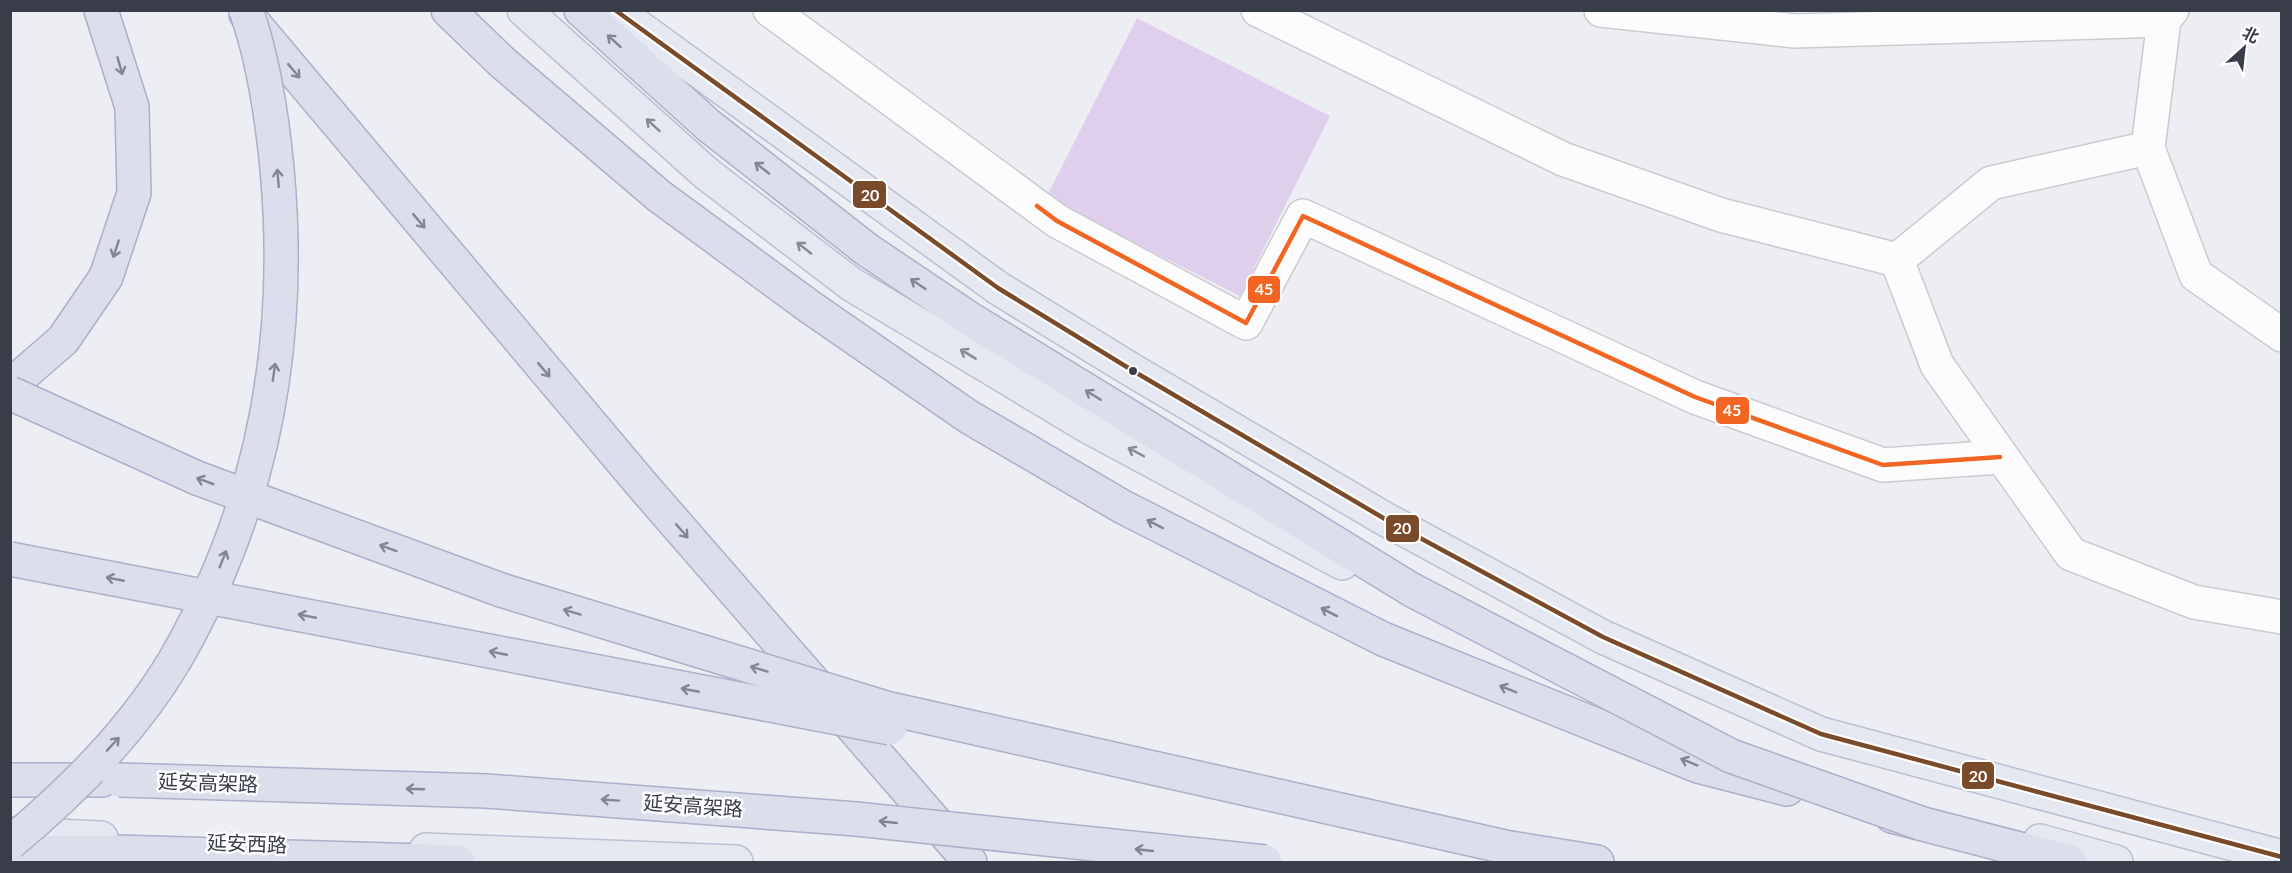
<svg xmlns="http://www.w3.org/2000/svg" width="2292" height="873" font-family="Lato,'Noto Sans SC',sans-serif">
  <rect width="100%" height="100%" fill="#edeef3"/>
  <polygon fill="#dfcfec" points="1137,18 1330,116 1240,296 1046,198"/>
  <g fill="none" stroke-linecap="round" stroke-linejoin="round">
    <defs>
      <g id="street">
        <polyline points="770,10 1057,221 1246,323 1303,216 1695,397 1883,465 2000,457"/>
        <polyline points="1258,10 1563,159 1721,215 1897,260"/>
        <polyline points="1601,10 1795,31 2164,20"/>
        <polyline points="2172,10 2164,20 2148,148 2196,275 2282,335"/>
        <polyline points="2148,148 1991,183 1897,260 1937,365 2071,554 2194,602 2282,617"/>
      </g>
      <g id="primary">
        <polyline points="524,10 707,174 851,284 1089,427 1342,563"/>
        <polyline points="615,10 998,288 1135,372 1385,519 1603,637 1821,734 2282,857"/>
        <polyline points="10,834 101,838"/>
        <polyline points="2040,841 2116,862"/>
        <polyline points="426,850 736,862"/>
      </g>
      <g id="highway">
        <polyline points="448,10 503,63 659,196 810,307 969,417 1123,507 1383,639 1698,766 1787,789"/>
        <polyline points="581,10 708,125 866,249 967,317 1412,590"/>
        <polyline points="246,14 643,486 970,862"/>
        <polyline points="10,386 63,340 106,277 134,193 132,107 101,10"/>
        <polyline points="10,780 102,780"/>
        <polyline points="1892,816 2070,862"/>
        <polyline points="1510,848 1597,862"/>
        <polyline points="10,853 116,852 458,862"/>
      </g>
    </defs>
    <use href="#street" stroke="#cbccd1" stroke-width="36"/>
    <use href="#primary" stroke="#bcbfd4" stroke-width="36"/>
    <use href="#highway" stroke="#aab0c9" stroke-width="36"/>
    <use href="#street" stroke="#fcfcfd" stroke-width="33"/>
    <use href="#primary" stroke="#e5e7f1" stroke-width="33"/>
    <use href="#highway" stroke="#dbdfec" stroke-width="33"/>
    <defs>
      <g id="highway-bridge">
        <polyline points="10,393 197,478 501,590 886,708 1510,848"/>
        <polyline points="10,559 890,728"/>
        <polyline points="1412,590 1731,756 1920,823"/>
        <polyline points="119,780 486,791 856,819 1265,862"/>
        <path d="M10,843C74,790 134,730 176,658C263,507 293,341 277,169C272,116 264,61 246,10"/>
      </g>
    </defs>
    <use href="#highway-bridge" stroke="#aab0c9" stroke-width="36" stroke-linecap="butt"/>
    <use href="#highway-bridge" stroke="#dbdfec" stroke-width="33"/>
    <defs>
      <polyline id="bus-1" points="615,10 998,288 1135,372 1385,519 1603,637 1821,734 2282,857"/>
      <polyline id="bus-2" points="1037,206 1057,221 1246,323 1303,216 1695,397 1883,465 2000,457"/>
    </defs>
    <use href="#bus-1" stroke="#fff" stroke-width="9"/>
    <use href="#bus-2" stroke="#fff" stroke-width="9"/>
    <use href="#bus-1" stroke="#7a4b2a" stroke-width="4.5"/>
    <use href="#bus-2" stroke="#f26522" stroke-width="4.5"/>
  </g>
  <defs><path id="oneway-shaft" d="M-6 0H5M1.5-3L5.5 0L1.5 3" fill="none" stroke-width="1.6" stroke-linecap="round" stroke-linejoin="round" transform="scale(1.5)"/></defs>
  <g stroke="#828692">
    <use href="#oneway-shaft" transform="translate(614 41) rotate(-138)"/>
    <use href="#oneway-shaft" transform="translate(120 66) rotate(74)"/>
    <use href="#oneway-shaft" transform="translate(294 71) rotate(50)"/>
    <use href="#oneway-shaft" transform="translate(762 168) rotate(-142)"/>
    <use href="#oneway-shaft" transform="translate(278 178) rotate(-95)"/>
    <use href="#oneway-shaft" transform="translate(419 221) rotate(50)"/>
    <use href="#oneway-shaft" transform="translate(116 249) rotate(108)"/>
    <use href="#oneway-shaft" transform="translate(918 284) rotate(-146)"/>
    <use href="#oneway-shaft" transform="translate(544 370) rotate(50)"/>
    <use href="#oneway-shaft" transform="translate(274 372) rotate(-82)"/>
    <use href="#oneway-shaft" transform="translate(1093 395) rotate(-148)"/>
    <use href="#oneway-shaft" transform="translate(205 481) rotate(-159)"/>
    <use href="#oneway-shaft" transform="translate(1155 524) rotate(-153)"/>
    <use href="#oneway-shaft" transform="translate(682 531) rotate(49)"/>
    <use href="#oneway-shaft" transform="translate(388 548) rotate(-160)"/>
    <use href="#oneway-shaft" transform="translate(223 559) rotate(-68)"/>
    <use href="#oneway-shaft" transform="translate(115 579) rotate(-169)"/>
    <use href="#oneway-shaft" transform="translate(572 612) rotate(-163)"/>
    <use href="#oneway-shaft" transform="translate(1329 612) rotate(-153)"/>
    <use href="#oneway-shaft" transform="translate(307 616) rotate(-169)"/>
    <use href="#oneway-shaft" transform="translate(498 653) rotate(-169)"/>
    <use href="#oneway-shaft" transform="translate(759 669) rotate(-163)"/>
    <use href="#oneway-shaft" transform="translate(1508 689) rotate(-158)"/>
    <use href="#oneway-shaft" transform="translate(690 690) rotate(-169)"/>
    <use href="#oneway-shaft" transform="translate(113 744) rotate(-47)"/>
    <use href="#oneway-shaft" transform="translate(1689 762) rotate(-158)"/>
    <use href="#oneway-shaft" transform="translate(415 789) rotate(-178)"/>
    <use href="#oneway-shaft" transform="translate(610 800) rotate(-176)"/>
    <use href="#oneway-shaft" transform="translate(888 822) rotate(-174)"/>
    <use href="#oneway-shaft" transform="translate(1144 850) rotate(-174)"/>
  </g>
  <g stroke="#868a95">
    <use href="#oneway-shaft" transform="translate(653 125) rotate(-138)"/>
    <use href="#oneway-shaft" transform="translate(804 248) rotate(-142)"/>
    <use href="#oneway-shaft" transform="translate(968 354) rotate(-149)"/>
    <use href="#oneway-shaft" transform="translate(1136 452) rotate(-152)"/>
  </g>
  <circle fill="#393d49" stroke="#fff" stroke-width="2" cx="1133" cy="371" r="5"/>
  <g text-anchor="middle" stroke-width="5" stroke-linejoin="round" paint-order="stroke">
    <g font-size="20" fill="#393d49" stroke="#fff">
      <text transform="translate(208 783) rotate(2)" y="7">延安高架路</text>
      <text transform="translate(693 806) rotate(4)" y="7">延安高架路</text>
      <text transform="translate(247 844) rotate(2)" y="7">延安西路</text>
    </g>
  </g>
  <g stroke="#fff" stroke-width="2">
    <rect x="852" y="180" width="35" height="29" rx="6" fill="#7a4b2a"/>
    <rect x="1247" y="275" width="34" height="29" rx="6" fill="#f26522"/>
    <rect x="1715" y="396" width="35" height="29" rx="6" fill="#f26522"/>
    <rect x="1385" y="514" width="35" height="29" rx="6" fill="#7a4b2a"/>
    <rect x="1961" y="761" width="34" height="29" rx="6" fill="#7a4b2a"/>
  </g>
  <g font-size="16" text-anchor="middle" font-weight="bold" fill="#fff">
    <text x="870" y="201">20</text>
    <text x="1264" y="295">45</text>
    <text x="1732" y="416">45</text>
    <text x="1402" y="534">20</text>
    <text x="1978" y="782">20</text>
  </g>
  <rect width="2292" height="873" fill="none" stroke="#393d49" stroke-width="24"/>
  <g transform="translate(2244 48) rotate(27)" stroke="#ffffff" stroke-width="4.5" paint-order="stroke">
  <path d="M0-4.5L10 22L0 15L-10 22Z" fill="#393d49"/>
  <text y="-9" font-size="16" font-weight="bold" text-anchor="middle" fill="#393d49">北</text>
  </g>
</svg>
